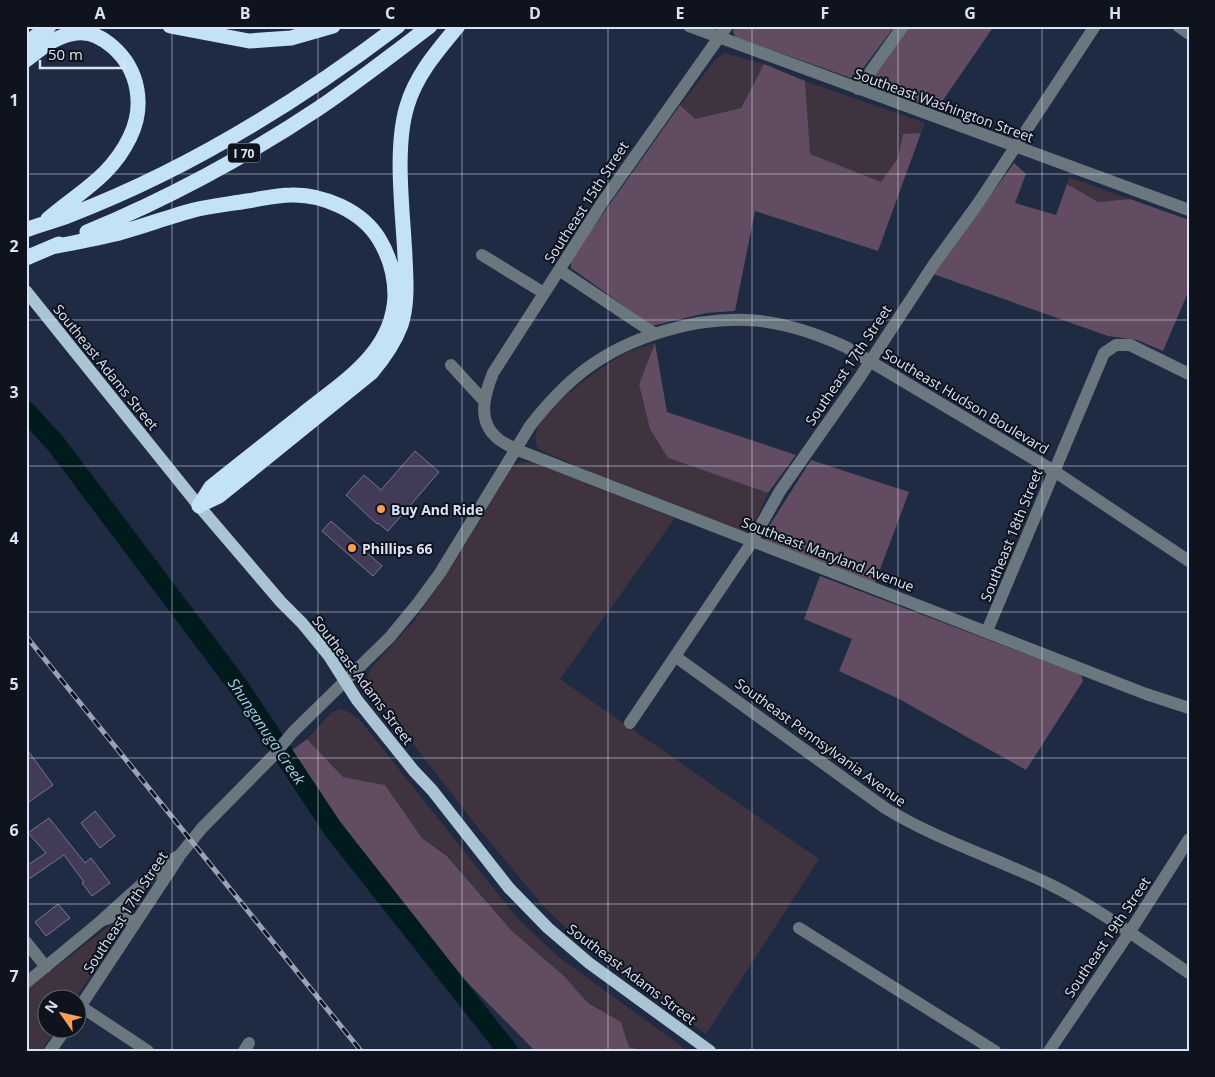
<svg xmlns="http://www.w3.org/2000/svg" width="1215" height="1077" font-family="'Open Sans',sans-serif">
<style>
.green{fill:#403340}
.forest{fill:#614c61}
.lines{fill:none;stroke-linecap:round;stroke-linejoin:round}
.river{stroke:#011a1d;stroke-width:20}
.building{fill:#423b57;stroke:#7b7493}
.minor{stroke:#6b777f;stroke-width:12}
.major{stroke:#abc4d4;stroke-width:12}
.highway{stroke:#c4e2f6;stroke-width:15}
.rail-casing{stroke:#99a2b6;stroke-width:5}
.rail{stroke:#0e131e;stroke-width:3;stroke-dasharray:9;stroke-linecap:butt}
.grid{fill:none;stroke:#dae2f3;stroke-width:1;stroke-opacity:0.55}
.poi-dot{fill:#fc9d54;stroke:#0e131e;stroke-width:2}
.labels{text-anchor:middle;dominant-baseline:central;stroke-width:4;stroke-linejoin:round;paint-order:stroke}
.shield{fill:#0e131e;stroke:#9da4b3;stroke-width:1}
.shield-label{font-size:12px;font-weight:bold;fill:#dae2f3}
.street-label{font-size:14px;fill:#dae2f3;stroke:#0e131e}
.poi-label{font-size:14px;font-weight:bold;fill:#dae2f3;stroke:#0e131e;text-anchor:start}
.water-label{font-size:15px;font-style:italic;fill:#93dae2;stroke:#0e131e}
.neatline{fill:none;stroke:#dae2f3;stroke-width:2}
.grid-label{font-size:16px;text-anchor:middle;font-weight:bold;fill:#dae2f3}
</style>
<rect width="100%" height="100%" fill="#1f2a43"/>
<path class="green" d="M725,53L764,64L741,108L695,119L680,105L716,59Z
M805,81L925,123L921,133L903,134L898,158L881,183L809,154Z
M1069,177L1130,199L1098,202L1067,184Z
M655,343L639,384L668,458L768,493C758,514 757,528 734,534L538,449C536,443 534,437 537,430C544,408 604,364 626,353C635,349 645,346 655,343Z
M521,462H532L675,518L560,679L819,859L706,1034L590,950L545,908L475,824L370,688L368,678L370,669L415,620L452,566L513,466Z
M340,709L349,712L359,719L518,919L560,958L688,1051H646L629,1047L621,1022L588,1003L564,976L511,930L448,856L422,838L385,785L343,777L307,739L331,713Z
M113,923H117L121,927V931L75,999L48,1000V1030H55L41,1051H26V990Z"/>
<path class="forest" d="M735,26H895L858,75L851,78L735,37L733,31Z
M909,26H994L937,109L875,88L871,82L875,72Z
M764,64L805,81L810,154L881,182L898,158L903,134L921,133L878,251L755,211L735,311L706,313L652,326L571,268V259L680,105L695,119L741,108Z
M1014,163L1026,174L1015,203L1056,215L1067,184L1098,202L1130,199L1189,220V290L1163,351L1137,340L1108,336L933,274Z
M655,343L667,412L796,455L768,493L668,458L650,429L639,384Z
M811,460L909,492L875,583L766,540L764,534Z
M820,576L1081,675L1083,681L1026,770L899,699L839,671L852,639L804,619Z
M307,739L343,777L385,785L422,838L447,856L511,930L564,976L588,1003L621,1022L629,1047L646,1051H535L466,981L422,930L323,799L291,751Z"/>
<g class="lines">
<path class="river" d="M26,411L56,444L239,687L333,829L508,1051"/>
</g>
<path class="building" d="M415,451L439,472L388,531L378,523L377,524L346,495L364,475L381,490Z
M331,521L382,566L373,576L322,531Z
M26,748L53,785L26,804Z
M95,811L115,836L100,848L81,823Z
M49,818L85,863L91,858L110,883L92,896L82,883L84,882L64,855L26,881V866L46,853L28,833Z
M58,904L70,918L46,936L35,922Z"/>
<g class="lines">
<path class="minor" d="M689,26L1189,210
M727,26L602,203L493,373C485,393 477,419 495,436C500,442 509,445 515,449L1146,694L1189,708
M1178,26L1189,34
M858,89L903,26
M482,255L544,293
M559,270L655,334
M451,365L484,401
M987,631L1104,353L1116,345H1130L1189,374
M676,657L885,808C937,840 996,858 1051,885C1100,909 1144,943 1189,973
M630,723L748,548L780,491L860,377L934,264L979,202L1095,26
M103,920L114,916L137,921
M799,928L995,1051
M26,942L46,967
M26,983L101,921L163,865L180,855L202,828L273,756L293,732L390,637L418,603L440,573L530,426C568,377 604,349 664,331C732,311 783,318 846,347L1054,471L1189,561
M80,1006L148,1051
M78,1010L179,857
M50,1051L65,1030
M244,1051L249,1043
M1049,1051L1129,933L1189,839"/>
<path class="major" d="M26,291L199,506L281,602L302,623L329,656L357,700L414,771L432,790L509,888L548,928L589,963L710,1051"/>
<path class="highway" d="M170,26L249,41L291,38L333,26
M26,44L49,26
M26,60C42,48 55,36 76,33C90,31 103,38 113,47C139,70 145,106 130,137C111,177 79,192 48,219
M26,230C41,224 55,221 70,215C185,171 299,101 398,26
M87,232C165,200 249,155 319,108C357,82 393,54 430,26
M52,247C73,243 94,239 115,234C141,227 168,217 194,210C211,206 229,204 247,201C261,199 276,195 291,195C323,194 362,211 379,239C390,257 395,275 395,296C393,353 343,382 303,414C273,438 242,462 211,487L199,506
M26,258L59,244
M200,505L219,496L371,373C384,358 394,344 401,325C408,303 406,279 405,257C403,212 394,149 407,106C416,75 438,50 458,26"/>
<g class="rail-casing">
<path id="rail" d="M26,636L361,1051"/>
</g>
<use href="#rail" class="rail"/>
</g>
<path class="grid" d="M172,26V1051M318,26V1051M462,26V1051M608,26V1051M752,26V1051M898,26V1051M1042,26V1051M26,174H1189M26,320H1189M26,466H1189M26,612H1189M26,758H1189M26,904H1189"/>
<g class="poi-dot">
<circle cx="381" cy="509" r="5"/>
<circle cx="352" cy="548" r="5"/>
</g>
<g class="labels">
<rect class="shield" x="228" y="143.5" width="32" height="19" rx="4"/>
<g class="shield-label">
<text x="244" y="153">I 70</text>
</g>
<g class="street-label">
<text transform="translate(944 105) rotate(20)">Southeast Washington Street</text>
<text transform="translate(586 202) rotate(-57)">Southeast 15th Street</text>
<text transform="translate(848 365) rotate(-56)">Southeast 17th Street</text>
<text transform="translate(106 367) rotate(51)">Southeast Adams Street</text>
<text transform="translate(966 401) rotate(31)">Southeast Hudson Boulevard</text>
<text transform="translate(1011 535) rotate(-68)">Southeast 18th Street</text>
<text transform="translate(828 554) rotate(21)">Southeast Maryland Avenue</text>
<text transform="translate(363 680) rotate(53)">Southeast Adams Street</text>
<text transform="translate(821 742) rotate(36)">Southeast Pennsylvania Avenue</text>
<text transform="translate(125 912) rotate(-57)">Southeast 17th Street</text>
<text transform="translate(1107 937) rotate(-56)">Southeast 19th Street</text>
<text transform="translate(632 974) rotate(37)">Southeast Adams Street</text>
</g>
<g class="poi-label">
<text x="391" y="509">Buy And Ride</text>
<text x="362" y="548">Phillips 66</text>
</g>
<g class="water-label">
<text transform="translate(267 731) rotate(56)">Shunganuga Creek</text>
</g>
</g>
<rect width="1215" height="1077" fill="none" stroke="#0e131e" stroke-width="55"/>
<g transform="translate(62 1014) rotate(304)"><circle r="24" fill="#0e131e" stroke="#606673"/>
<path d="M0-4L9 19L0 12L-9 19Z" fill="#fc9d54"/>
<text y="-8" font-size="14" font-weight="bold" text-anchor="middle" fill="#dae2f3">N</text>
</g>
<path d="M40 60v8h85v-8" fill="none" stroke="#dae2f3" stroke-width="2.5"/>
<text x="48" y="60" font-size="15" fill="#dae2f3" stroke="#0e131e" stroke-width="4" paint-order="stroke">50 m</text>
<rect x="28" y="28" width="1160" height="1022" class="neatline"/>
<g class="grid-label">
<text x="100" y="19">A</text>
<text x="245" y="19">B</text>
<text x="390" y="19">C</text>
<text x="535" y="19">D</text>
<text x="680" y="19">E</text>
<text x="825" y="19">F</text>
<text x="970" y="19">G</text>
<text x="1115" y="19">H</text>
<text x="14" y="106">1</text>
<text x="14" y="252">2</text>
<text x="14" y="398">3</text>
<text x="14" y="544">4</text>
<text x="14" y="690">5</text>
<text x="14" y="836">6</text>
<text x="14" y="982">7</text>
</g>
</svg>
